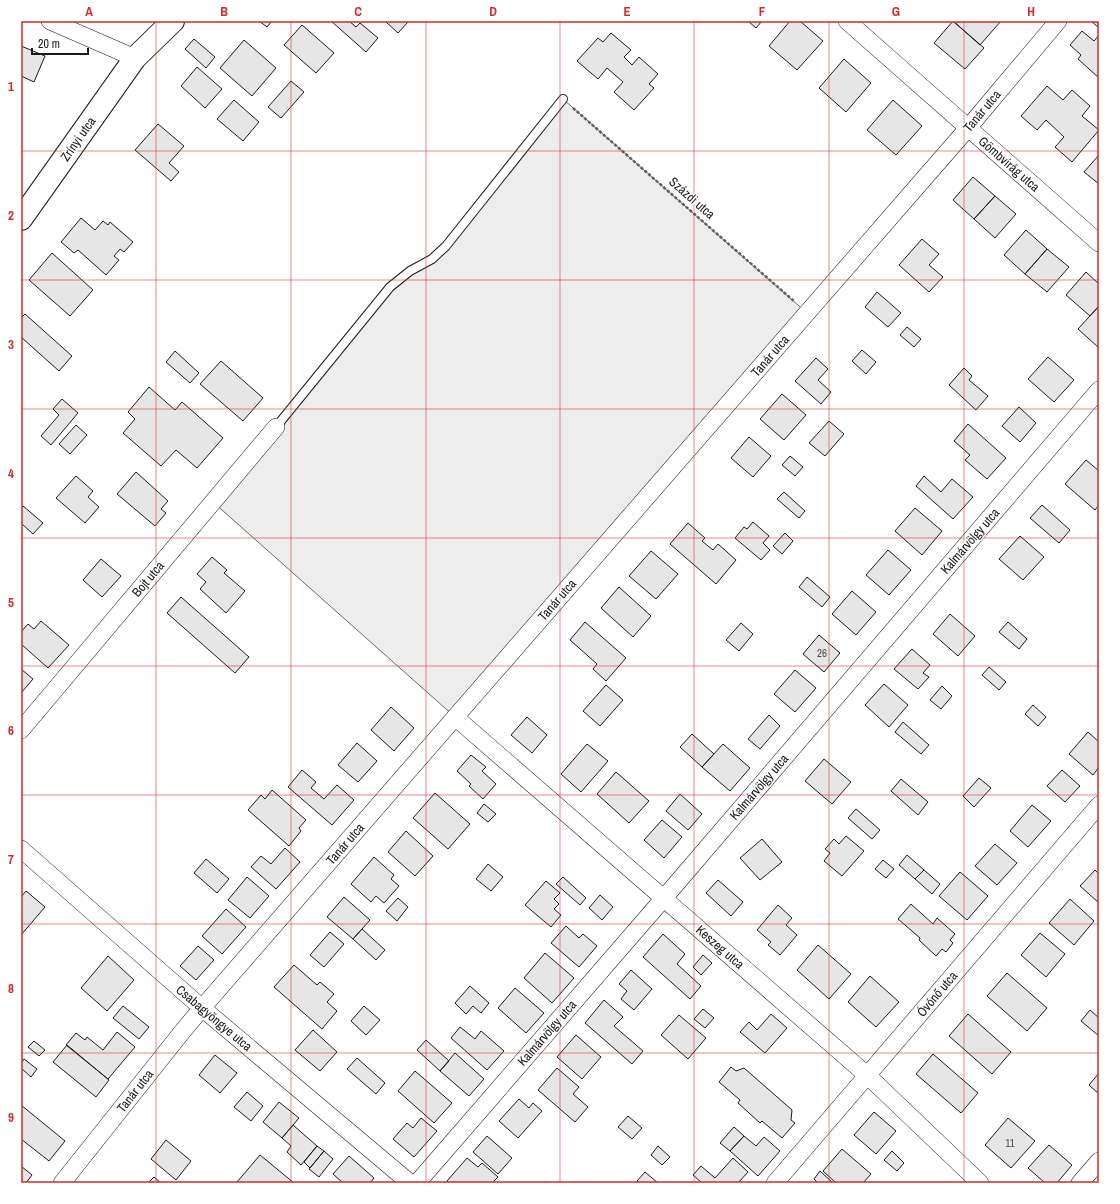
<svg xmlns="http://www.w3.org/2000/svg" width="1120" height="1204" font-family="'Archivo Narrow',sans-serif">
<style>
.built{fill:#ededed;stroke:#6a6a6a}
.building{fill:#e6e6e6;stroke:#1a1a1a}
.lines{fill:none;stroke-linecap:round;stroke-linejoin:round}
.service-casing{stroke:#1a1a1a;stroke-width:10}
.minor-casing{stroke:#1a1a1a;stroke-width:18}
.secondary-casing{stroke:#1a1a1a;stroke-width:24}
.path{stroke:#5f5f5f;stroke-width:2.5;stroke-dasharray:3 2;stroke-linecap:butt}
.service{stroke:#fff;stroke-width:8}
.minor{stroke:#fff;stroke-width:17}
.secondary{stroke:#fff;stroke-width:22}
.grid{fill:none;stroke:#d62828;stroke-width:1;stroke-opacity:0.55}
.labels{text-anchor:middle;dominant-baseline:central;stroke-width:3;stroke-linejoin:round;paint-order:stroke}
.number-label{font-size:11px;fill:#4d4d4d}
.street-label{font-size:13px;fill:#1a1a1a;stroke:#fff}
.neatline{fill:none;stroke:#d62828;stroke-width:1.5}
.grid-label{font-size:13px;text-anchor:middle;font-weight:bold;fill:#d62828}
</style>
<rect width="100%" height="100%" fill="#fff"/>
<path class="built" d="M563,99L807,313L455,717L213,502L390,287L432,259Z"/>
<path class="building" d="M259,21H272L267,27Z
M331,21H349L356,27L360,23L378,38L366,52Z
M387,21H407L408,22L398,33L386,22Z
M748,21H762L756,28Z
M790,21H800L823,41L797,70L769,46Z
M953,21H1001L980,45Z
M953,21L984,48L965,69L934,43Z
M1091,21H1099V28Z
M302,25L334,53L316,73L284,45Z
M1082,31L1094,41L1099,35V78L1078,59L1081,55L1070,45Z
M611,33L631,50L624,57L632,65L639,57L658,74L649,84L654,88L634,110L614,92L623,82L607,68L598,79L577,61L598,38L603,42Z
M194,39L215,57L206,68L185,49Z
M244,40L276,68L252,96L220,68Z
M21,46L45,56L34,82L21,76Z
M844,59L871,83L846,112L819,88Z
M197,67L222,89L205,108L181,86Z
M291,81L304,92L281,118L268,107Z
M1047,86L1063,100L1072,90L1090,106L1082,116L1099,130L1072,162L1055,147L1064,137L1046,120L1037,130L1021,116Z
M234,100L259,122L243,141L217,119Z
M893,100L922,126L896,155L867,130Z
M158,124L184,146L169,163L179,172L171,181L135,150Z
M1099,155V184L1084,172Z
M973,177L995,196L974,219L953,200Z
M995,196L1016,214L995,238L974,219Z
M81,218L95,230L103,221L108,225L110,222L133,242L124,252L120,249L114,256L119,260L106,275L78,250L74,253L61,242Z
M1026,230L1047,249L1025,274L1004,255Z
M922,239L939,254L929,265L943,277L929,292L899,265Z
M1047,249L1069,267L1047,292L1025,274Z
M52,253L93,290L70,316L29,280Z
M1086,272L1099,284V306L1090,316L1066,295Z
M877,292L901,313L888,327L865,307Z
M1099,306V348L1078,329Z
M25,314L72,356L59,371L21,337V318Z
M907,327L921,339L914,347L900,335Z
M862,350L876,362L866,374L852,361Z
M175,351L199,373L190,383L166,362Z
M1048,357L1074,380L1054,402L1028,379Z
M816,358L828,369L818,380L831,392L821,404L795,381Z
M221,361L263,398L243,421L200,384Z
M964,368L972,376L969,380L988,396L976,410L949,385Z
M149,387L175,410L182,402L223,438L197,468L176,450L161,466L123,433L135,419L128,412Z
M782,394L806,415L784,440L760,419Z
M62,399L78,413L51,445L41,436L59,415L53,409Z
M1019,407L1036,423L1020,442L1002,426Z
M829,421L844,434L825,456L809,443Z
M968,424L1006,458L987,479L965,460L970,455L954,441Z
M76,425L87,435L70,454L59,444Z
M749,437L771,456L753,477L731,458Z
M790,456L803,467L795,476L782,465Z
M1086,460L1099,471V505L1095,510L1065,484Z
M136,472L168,501L161,509L166,513L155,526L117,494Z
M76,476L93,491L88,497L99,507L85,523L56,498Z
M924,476L941,492L952,479L973,497L953,519L916,486Z
M784,492L805,511L799,518L777,499Z
M1042,505L1070,530L1059,543L1030,518Z
M23,506L43,523L33,534L21,523V509Z
M915,508L942,531L922,555L895,531Z
M753,522L769,536L763,543L770,550L761,560L735,538L744,527L747,529Z
M688,523L705,538L702,541L713,550L718,544L736,560L716,584L670,544Z
M785,533L793,541L782,554L773,546Z
M1020,536L1044,557L1023,580L999,559Z
M888,550L911,570L889,595L866,575Z
M651,551L678,574L656,599L629,576Z
M212,557L227,570L224,573L245,591L226,613L200,589L206,582L197,574Z
M101,559L121,576L102,597L83,580Z
M807,577L830,597L822,607L799,587Z
M619,587L651,616L633,637L601,608Z
M852,591L876,612L856,635L832,614Z
M181,597L249,657L235,673L167,613Z
M950,614L975,636L958,656L933,634Z
M41,621L69,645L48,668L21,644V632L28,624L34,629Z
M585,622L626,658L606,681L593,669L597,664L570,640Z
M1008,622L1027,639L1019,649L999,632Z
M741,623L753,634L739,651L726,640Z
M819,635L840,653L824,672L803,654Z
M912,649L930,665L923,673L929,677L918,689L894,669Z
M989,667L1006,682L999,690L982,675Z
M21,669L33,679L21,693Z
M795,670L816,688L795,712L774,694Z
M884,684L908,705L889,727L865,705Z
M606,685L623,700L600,726L583,711Z
M942,686L952,696L941,709L930,700Z
M1033,705L1046,717L1038,726L1025,714Z
M391,707L414,728L394,751L371,730Z
M769,715L780,726L760,749L748,739Z
M527,717L547,735L532,753L511,735Z
M903,722L929,745L921,754L895,732Z
M1088,732L1099,742V767L1093,775L1069,754Z
M692,734L714,754L702,767L680,747Z
M357,743L377,761L358,782L338,765Z
M587,744L608,761L581,792L561,774Z
M723,744L750,768L730,791L702,767Z
M471,755L486,767L482,771L496,784L483,799L469,786L471,784L457,771Z
M824,759L851,782L832,804L805,781Z
M302,770L316,782L311,788L324,799L337,785L354,800L332,825L288,787Z
M1062,770L1080,786L1065,802L1047,786Z
M616,772L649,801L629,823L597,794Z
M979,778L991,788L974,807L963,796Z
M901,779L928,802L918,815L891,791Z
M272,790L306,820L299,828L301,831L289,846L248,810L261,795L265,799Z
M435,793L470,824L448,849L413,818Z
M680,794L702,814L688,830L666,811Z
M484,804L496,814L488,822L477,813Z
M1032,805L1051,821L1028,847L1010,831Z
M856,809L880,830L872,839L848,818Z
M662,820L682,837L664,858L644,840Z
M406,831L433,856L415,876L388,852Z
M846,836L864,851L842,876L824,861L830,853L825,849L834,839L839,844Z
M762,839L782,862L760,880L740,858Z
M995,844L1017,863L997,885L975,866Z
M285,848L300,862L276,889L251,867L261,856L271,864Z
M907,855L924,870L915,879L899,865Z
M374,857L394,875L391,879L399,886L384,903L376,896L371,902L351,884Z
M206,859L229,879L217,893L194,873Z
M883,860L894,869L886,878L875,869Z
M488,864L503,877L491,891L476,879Z
M924,870L940,884L932,894L915,879Z
M1095,870L1099,874V903L1080,886Z
M960,872L988,896L967,920L939,896Z
M247,877L269,896L250,918L228,900Z
M563,877L586,898L580,905L556,884Z
M718,880L743,902L731,916L706,893Z
M546,881L560,893L554,899L559,904L554,909L561,915L551,927L525,905Z
M26,891L45,907L21,935V897Z
M600,895L613,907L602,920L589,908Z
M344,897L370,920L353,939L327,917Z
M398,898L408,907L397,921L386,911Z
M1070,899L1094,921L1074,945L1049,923Z
M911,904L933,924L937,918L955,934L950,940L953,943L946,952L942,949L936,956L919,940L920,938L898,919Z
M778,905L792,918L786,925L797,935L780,955L768,945L771,942L757,930Z
M226,909L246,927L222,954L202,936Z
M566,926L579,938L583,934L597,946L579,967L551,943Z
M362,929L385,950L376,960L353,939Z
M330,932L344,944L324,967L310,955Z
M1040,933L1065,954L1046,977L1021,955Z
M663,934L685,954L677,964L701,986L690,999L643,957Z
M818,945L851,974L829,999L797,970Z
M198,946L214,960L196,980L180,966Z
M545,953L574,978L552,1003L524,978Z
M703,955L712,963L701,975L693,967Z
M108,956L134,980L107,1011L81,988Z
M294,965L317,985L320,982L334,994L327,1002L337,1011L322,1029L274,987Z
M631,970L652,989L634,1010L621,999L627,991L619,984Z
M1007,973L1047,1008L1027,1031L987,996Z
M870,976L899,1002L876,1027L848,1002Z
M470,986L489,1003L481,1013L473,1006L466,1014L455,1003Z
M515,988L544,1013L526,1033L498,1008Z
M604,1000L623,1017L614,1026L643,1051L632,1064L585,1023Z
M123,1006L149,1027L139,1039L113,1018Z
M364,1006L380,1020L366,1035L351,1021Z
M703,1009L714,1018L705,1028L694,1019Z
M1090,1010L1099,1018V1036L1081,1021Z
M771,1014L787,1028L765,1053L740,1032L749,1022L757,1030Z
M968,1014L1011,1052L992,1074L949,1036Z
M679,1015L706,1038L688,1059L661,1035Z
M460,1027L475,1039L481,1031L504,1051L487,1070L451,1038Z
M313,1030L337,1052L320,1071L295,1050Z
M117,1032L135,1047L108,1079L66,1045L76,1033L85,1040L87,1037L103,1050Z
M576,1035L601,1057L582,1079L557,1057Z
M426,1040L449,1061L440,1071L417,1050Z
M34,1041L45,1050L39,1056L28,1047Z
M67,1045L109,1080L96,1097L53,1062Z
M455,1053L484,1079L469,1096L440,1071Z
M933,1054L978,1093L961,1113L916,1074Z
M215,1055L237,1073L220,1093L199,1075Z
M357,1058L385,1083L376,1094L347,1069Z
M24,1059L37,1069L31,1077L21,1068V1063Z
M731,1067L736,1071L744,1068L792,1110L791,1120L795,1123L782,1138L762,1121L760,1123L738,1103L740,1100L719,1082Z
M557,1068L579,1087L573,1094L588,1107L575,1122L538,1090Z
M415,1071L452,1103L434,1123L398,1091Z
M1099,1073V1094L1089,1085Z
M247,1092L263,1106L251,1121L234,1107Z
M519,1099L529,1108L533,1103L542,1111L518,1138L499,1121Z
M279,1102L299,1118L282,1138L263,1122Z
M21,1105L65,1141L49,1161L21,1139Z
M874,1112L896,1131L876,1154L854,1135Z
M628,1116L642,1128L632,1139L618,1127Z
M421,1118L437,1131L414,1157L393,1139L407,1123L413,1128Z
M1008,1118L1035,1141L1011,1168L985,1145Z
M293,1125L317,1146L301,1165L287,1152L291,1146L282,1138Z
M734,1127L744,1136L730,1151L720,1143Z
M487,1136L512,1158L498,1174L473,1152Z
M744,1136L756,1146L764,1137L780,1151L758,1176L730,1151Z
M166,1140L191,1161L176,1180L151,1159Z
M1049,1145L1072,1165L1057,1183H1045L1028,1168Z
M317,1146L324,1151L310,1168L304,1162Z
M658,1146L670,1157L662,1165L651,1155Z
M842,1149L871,1174L863,1183H836L823,1171Z
M324,1151L333,1159L319,1177L309,1169Z
M892,1151L904,1163L897,1171L884,1160Z
M260,1155L294,1183H238L237,1182Z
M349,1156L374,1178L370,1183H343L333,1174Z
M467,1158L478,1167L482,1163L498,1177L492,1183H449L447,1181Z
M733,1158L748,1172L738,1183H702L693,1175L701,1166L715,1178Z
M21,1166L32,1175L26,1183H21Z
M820,1171L833,1183H818L814,1179Z
M645,1172L658,1183H639L637,1181Z
M154,1177L161,1183H148Z"/>
<g class="lines">
<g class="service-casing">
<path id="service" d="M276,427L390,287L410,271L432,259L446,246L563,99"/>
</g>
<g class="minor-casing">
<path id="minor" d="M50,21L135,58
M847,21L1099,243
M455,717L868,1076L980,1183
M21,730L276,427
M21,849L202,1008L410,1183
M62,1183L182,1032L202,1008L968,128L1058,21
M417,1183L664,898L1099,390
M775,1183L1099,805
M1080,1183L1099,1161"/>
</g>
<g class="secondary-casing">
<path id="secondary" d="M21,219L135,58L173,21"/>
</g>
<path class="path" d="M573,108L795,302"/>
<use href="#service" class="service"/>
<use href="#minor" class="minor"/>
<use href="#secondary" class="secondary"/>
</g>
<path class="grid" d="M156,21V1183M291,21V1183M426,21V1183M560,21V1183M694,21V1183M829,21V1183M964,21V1183M21,151H1099M21,280H1099M21,409H1099M21,538H1099M21,666H1099M21,795H1099M21,924H1099M21,1053H1099"/>
<g class="labels">
<g class="number-label">
<text x="822" y="653">26</text>
<text x="1010" y="1143">11</text>
</g>
<g class="street-label">
<text transform="translate(982 111) rotate(-50)">Tanár utca</text>
<text transform="translate(78 139) rotate(-55)">Zrínyi utca</text>
<text transform="translate(1009 164) rotate(41)">Gömbvirág utca</text>
<text transform="translate(692 198) rotate(41)">Százdi utca</text>
<text transform="translate(770 356) rotate(-49)">Tanár utca</text>
<text transform="translate(970 541) rotate(-49)">Kalmárvölgy utca</text>
<text transform="translate(148 579) rotate(-50)">Bojt utca</text>
<text transform="translate(557 600) rotate(-49)">Tanár utca</text>
<text transform="translate(759 787) rotate(-49)">Kalmárvölgy utca</text>
<text transform="translate(345 844) rotate(-49)">Tanár utca</text>
<text transform="translate(720 947) rotate(41)">Keszeg utca</text>
<text transform="translate(937 994) rotate(-50)">Óvónő utca</text>
<text transform="translate(214 1018) rotate(40)">Csabagyöngye utca</text>
<text transform="translate(547 1033) rotate(-49)">Kalmárvölgy utca</text>
<text transform="translate(135 1091) rotate(-52)">Tanár utca</text>
</g>
</g>
<rect width="1120" height="1204" fill="none" stroke="#ffffff" stroke-width="44"/>
<path d="M32 48v6h56v-6" fill="none" stroke="#1a1a1a" stroke-width="2"/>
<text x="38" y="48" font-size="12" fill="#1a1a1a" stroke="#ffffff" stroke-width="3" paint-order="stroke">20 m</text>
<rect x="22" y="22" width="1076" height="1160" class="neatline"/>
<g class="grid-label">
<text x="89" y="16">A</text>
<text x="224" y="16">B</text>
<text x="358" y="16">C</text>
<text x="493" y="16">D</text>
<text x="627" y="16">E</text>
<text x="762" y="16">F</text>
<text x="896" y="16">G</text>
<text x="1031" y="16">H</text>
<text x="11" y="91">1</text>
<text x="11" y="220">2</text>
<text x="11" y="349">3</text>
<text x="11" y="478">4</text>
<text x="11" y="607">5</text>
<text x="11" y="735">6</text>
<text x="11" y="864">7</text>
<text x="11" y="993">8</text>
<text x="11" y="1122">9</text>
</g>
</svg>
